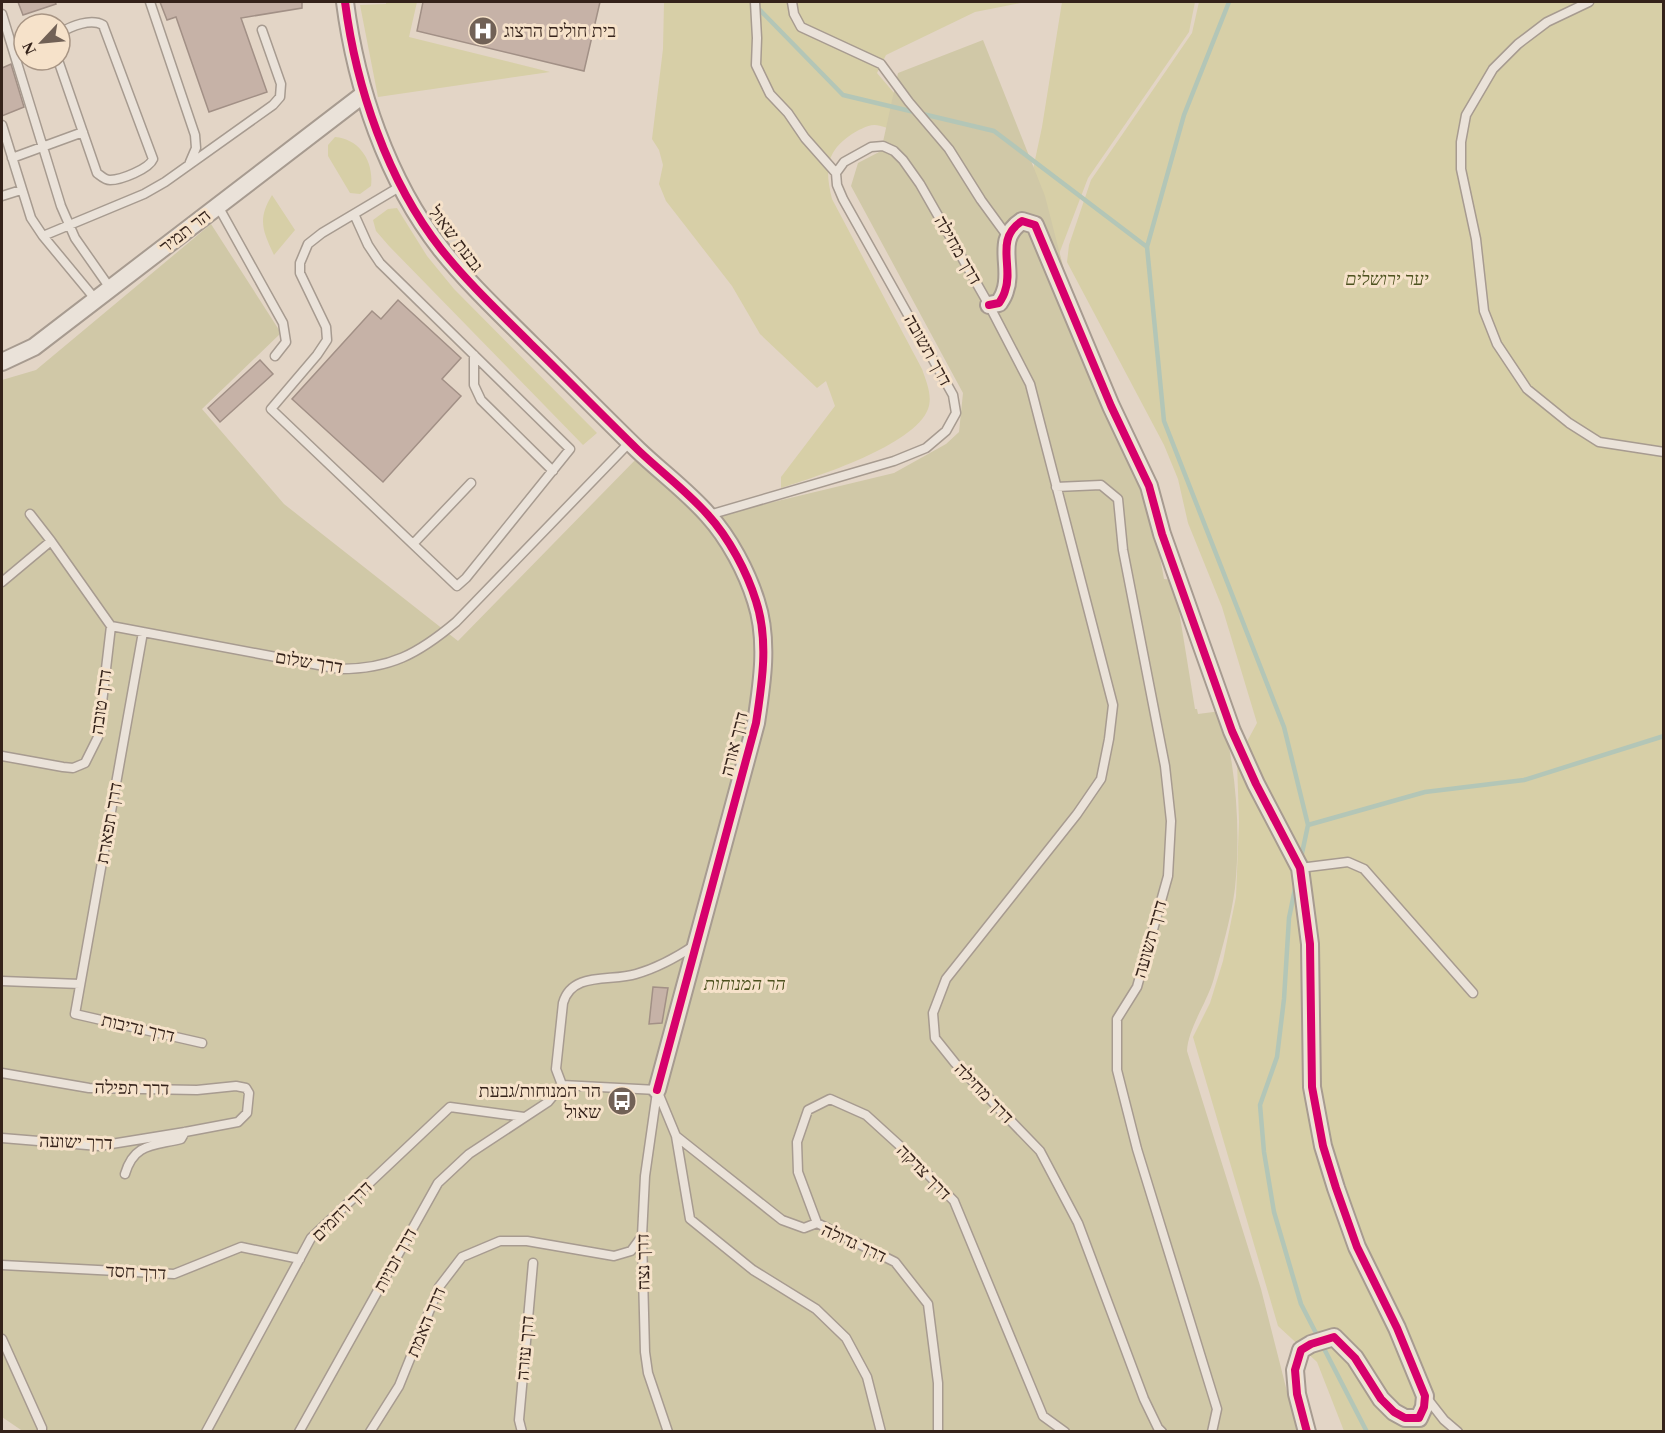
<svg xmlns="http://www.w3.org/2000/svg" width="1665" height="1433" font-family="'Times New Roman','Noto Sans Hebrew',serif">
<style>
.green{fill:#d7cfa7}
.cemetery{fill:#d0c8a7}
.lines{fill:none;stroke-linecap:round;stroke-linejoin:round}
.stream{stroke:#b3c6b7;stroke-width:4.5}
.building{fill:#c6b2a7;stroke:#a29086;stroke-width:1.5}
.service-casing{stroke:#a79b90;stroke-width:11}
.minor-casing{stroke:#a79b90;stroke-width:20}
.service{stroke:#eae2d9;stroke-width:8}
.minor{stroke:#eae2d9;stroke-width:16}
.cycleway-casing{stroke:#f6e2ca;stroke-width:11}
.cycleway{stroke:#d6006c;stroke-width:8}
.labels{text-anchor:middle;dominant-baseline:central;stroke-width:6;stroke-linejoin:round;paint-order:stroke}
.poi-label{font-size:18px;fill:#34221a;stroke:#f6e2ca;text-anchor:start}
.street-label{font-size:18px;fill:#34221a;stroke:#f6e2ca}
.park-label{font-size:18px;font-style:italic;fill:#4d521f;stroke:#f6e2ca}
</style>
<rect width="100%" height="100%" fill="#e3d5c6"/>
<path class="green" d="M386,2H417L409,37L550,72L378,97L360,5L386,4Z
M664,2H1026L975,12L886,55L877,73L941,148C929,143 882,124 874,125C867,125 857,131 852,134C825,152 825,170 832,199L922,369C926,381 933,396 928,409C915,445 816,477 781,488V477L835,406L826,381L817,388L760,334L732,286L666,201L659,184L663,165L659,150L652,139L663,49Z
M1062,2H1195L1189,32L1088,178L1059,254L1022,221L1042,127Z
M1199,2H1663V1431H1344L1317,1362L1278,1326L1193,1037L1210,1003L1223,961L1236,897L1239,822L1237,760L1257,723L1222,607L1188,523L1178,479L1164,445L1067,262L1069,245L1091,180L1192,33Z
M335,137C360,139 374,162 371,186L360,194L350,193L328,156V145Z
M272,195L295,230L274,255C263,231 257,220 272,195Z
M397,208L427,256L454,289L597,433L583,445L389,246L376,231L373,220L388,209Z"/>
<path class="cemetery" d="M983,40L1045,196L1082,340L1149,496L1164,579L1174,580L1195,709H1197L1198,714L1221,711C1236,768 1241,829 1235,888C1231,919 1222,948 1214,978C1208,1001 1188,1028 1187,1051L1261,1289L1297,1431L24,1432L2,1417V380L36,370L211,224L281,333L202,409L284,504L458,641L642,453L723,514L894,473L946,444L959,432L963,393L851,186L858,163L881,151L898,73Z"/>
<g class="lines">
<path class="stream" d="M1229,2L1184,115L1147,247L1164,421L1284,727L1308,825L1301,858
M756,6L843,95L994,131L1147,247
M1308,825L1425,792L1524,780L1664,736
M1296,884L1289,918L1284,999L1277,1057L1260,1105L1264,1152L1274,1212L1301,1304L1367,1432"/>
</g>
<path class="building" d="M18,2H55L56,4L23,15Z
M160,2H302V8L241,18L267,92L209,112L176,17L167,20Z
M423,2H600L584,71L417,31Z
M11,64L24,107L2,116V68Z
M398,300L461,358L442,379L461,396L383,482L292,399L372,311L381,319Z
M260,360L273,374L220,422L208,408Z
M653,987L668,988L662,1023L649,1024Z"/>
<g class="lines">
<g class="service-casing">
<path id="service" d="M150,2L195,135L196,148L190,162
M755,2L757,38L756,65L770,94L788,113L805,138L836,173
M792,2L794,14L801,27L881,64L909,102L949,149L981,200L1008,237
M1589,2L1547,22L1518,44L1493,69L1466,115L1461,142V169L1476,239L1484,311L1497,344L1527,389L1569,423L1599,442L1664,452
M2,14L61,206L75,238L110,288
M58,60L97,173C101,176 105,180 110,180C121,180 149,169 153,159L103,25C91,18 71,26 60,33
M2,125L31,218L43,236L96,300
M12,158L83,132
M836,173L844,162L871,147L883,146L894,151L903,160L920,184L989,305L1030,384L1113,705L1109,739L1101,779L1077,814L946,979L933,1013L935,1038L955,1063L1040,1151L1078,1223L1144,1399L1158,1428L1162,1432
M2,196L21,190
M218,206L283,323L286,342L275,356
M354,214L368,245L380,263L570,449L466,578L457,586L271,409L317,355L327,340L326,327L300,273V263L308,244L322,233L401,186
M43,236L144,194L165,182L273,105L280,97L281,84L262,30
M474,355V385L481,400L553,471
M1056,487L1101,485L1118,499L1123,550L1165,766L1171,821L1168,876L1137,987L1117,1019V1070L1137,1149L1217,1409L1212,1432
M30,514L51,541L111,626L340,669C390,669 418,654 456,622L630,442
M709,515L894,461L926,448L946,431L956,413L953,395L843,199L837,185L836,173
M413,544L471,483
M2,582L51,541
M143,632L75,1014L202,1043
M2,756L63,767L73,768L85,763L98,737L111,626
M1300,868L1348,862L1364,869L1473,993
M2,981L80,984
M2,1073L89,1088L197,1090L236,1086L246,1088L249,1093L247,1113L238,1122L185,1132L99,1146L2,1138
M562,1085L556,1069L563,1003C572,971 611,982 636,974C657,968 677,957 695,945
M562,1085L657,1090
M657,1090L676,1136L782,1220L804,1228L817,1223L895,1262L928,1304L938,1383V1432
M657,1092L645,1176L642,1236L645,1352L648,1373L668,1432
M676,1136L690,1219L753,1270L816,1309L846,1338L867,1377L881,1432
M125,1174C134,1143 153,1146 181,1139L185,1132
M817,1223L798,1172L797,1142L808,1110L830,1099L866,1115L899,1145L954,1201L1043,1416L1065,1432
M2,1265L174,1274L241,1247L300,1259
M2,1339L42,1428V1432
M1426,1397L1444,1420L1458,1432
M206,1432L311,1238L450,1107L524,1117
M299,1432L438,1183L469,1154L548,1102L562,1085
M370,1432L399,1386L439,1287L462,1257L500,1241H527L614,1256L631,1251L642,1236
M522,1432L519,1420L533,1263"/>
</g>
<g class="minor-casing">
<path id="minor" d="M345,2C356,87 387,180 441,249C468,283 500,313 531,344C567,379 602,415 638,450C661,472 687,491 708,515C729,538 747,572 756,601C769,640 762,684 756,723L657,1090
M989,305L999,303C1001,300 1004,295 1005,291C1014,267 994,239 1022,221L1035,225L1111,406L1149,486L1162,534L1232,731L1256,784L1300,868L1310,944L1312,1087L1323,1146L1336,1188L1357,1247L1397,1328L1425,1396L1424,1407L1419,1418H1405L1394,1412L1381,1399L1355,1358L1334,1337L1311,1344L1301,1350L1295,1370L1297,1394L1307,1432
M2,362L34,347L364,94"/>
</g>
<use href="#service" class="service"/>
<use href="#minor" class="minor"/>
<g class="cycleway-casing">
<path id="cycleway" d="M345,2C356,87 387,180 441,249C468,283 500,313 531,344C567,379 602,415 638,450C661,472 687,491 708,515C729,538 747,572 756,601C769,640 762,684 756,723L657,1090
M989,305L999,303C1001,300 1004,295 1005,291C1014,267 994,239 1022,221L1035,225L1111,406L1149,486L1162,534L1232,731L1256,784L1300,868L1310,944L1312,1087L1323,1146L1336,1188L1357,1247L1397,1328L1425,1396L1424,1407L1419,1418H1405L1394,1412L1381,1399L1355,1358L1334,1337L1311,1344L1301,1350L1295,1370L1297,1394L1307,1432"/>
</g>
<use href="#cycleway" class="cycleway"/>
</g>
<defs>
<g id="hospital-disc" transform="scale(1.5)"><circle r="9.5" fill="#716156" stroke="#f6e2ca"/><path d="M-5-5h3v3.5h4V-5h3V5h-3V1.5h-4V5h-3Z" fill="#fff"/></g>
<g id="bus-disc" transform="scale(1.5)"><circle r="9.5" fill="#716156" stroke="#f6e2ca"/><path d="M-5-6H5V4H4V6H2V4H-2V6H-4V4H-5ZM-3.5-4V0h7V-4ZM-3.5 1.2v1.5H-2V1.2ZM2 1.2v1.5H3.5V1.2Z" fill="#fff"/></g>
</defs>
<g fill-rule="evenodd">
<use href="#hospital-disc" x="483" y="31"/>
<use href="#bus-disc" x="622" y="1101"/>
</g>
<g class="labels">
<g class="poi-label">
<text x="504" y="31">בית חולים הרצוג</text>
<text x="601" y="1091" text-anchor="end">הר המנוחות/גבעת<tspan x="601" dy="21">שאול</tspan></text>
</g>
<g class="street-label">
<text transform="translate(185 231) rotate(-38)">הר תמיר</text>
<text transform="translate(456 239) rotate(53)">גבעת שאול</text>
<text transform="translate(958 250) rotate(60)">דרך מחילה</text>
<text transform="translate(928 350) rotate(61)">דרך תשובה</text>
<text transform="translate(309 662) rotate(9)">דרך שלום</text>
<text transform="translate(101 702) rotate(-82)">דרך טובה</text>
<text transform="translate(734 744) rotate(-76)">דרך אורה</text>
<text transform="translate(109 823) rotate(-80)">דרך תפארת</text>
<text transform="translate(1150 939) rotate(-74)">דרך תשועה</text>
<text transform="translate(138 1028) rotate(13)">דרך נדיבות</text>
<text transform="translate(132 1088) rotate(1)">דרך תפילה</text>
<text transform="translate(984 1093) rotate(46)">דרך מחילה</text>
<text transform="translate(76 1142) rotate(2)">דרך ישועה</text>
<text transform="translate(924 1172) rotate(46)">דרך צדקה</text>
<text transform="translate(342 1211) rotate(-45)">דרך רחמים</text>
<text transform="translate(854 1243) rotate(25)">דרך גדולה</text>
<text transform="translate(395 1260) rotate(-61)">דרך זכויות</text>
<text transform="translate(643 1262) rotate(-91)">דרך נצח</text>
<text transform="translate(136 1272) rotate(3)">דרך חסד</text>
<text transform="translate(426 1322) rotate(-67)">דרך האמת</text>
<text transform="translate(525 1348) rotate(-85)">דרך עזרה</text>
</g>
<g class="park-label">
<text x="1387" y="279">יער ירושלים</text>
<text x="745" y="984">הר המנוחות</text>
</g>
</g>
<rect width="1665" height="1433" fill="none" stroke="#34221a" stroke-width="6"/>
<g transform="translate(42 42) rotate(244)"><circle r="28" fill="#f6e2ca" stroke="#a89584" stroke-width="1.5"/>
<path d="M0-4.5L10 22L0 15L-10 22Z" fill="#716156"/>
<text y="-9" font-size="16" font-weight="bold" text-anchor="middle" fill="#34221a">N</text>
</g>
</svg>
